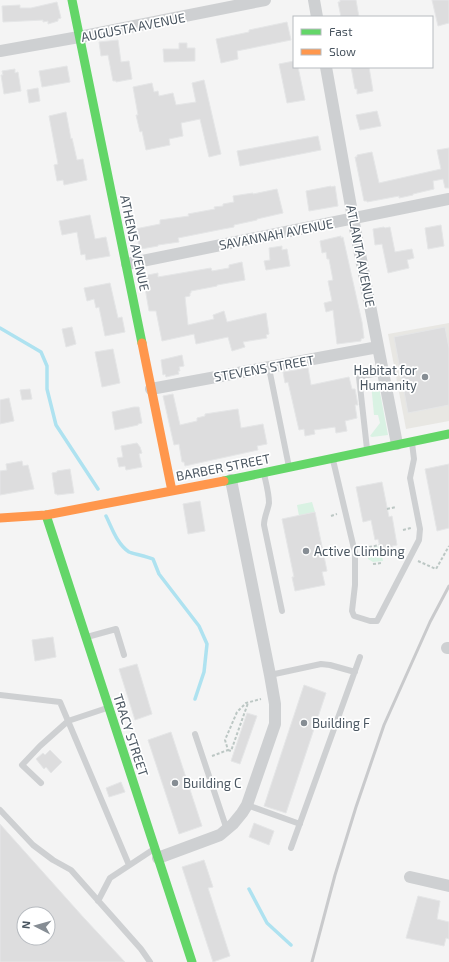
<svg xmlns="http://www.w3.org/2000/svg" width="449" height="962" font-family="'Exo 2',sans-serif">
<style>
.commercial{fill:#e8e7e3}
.green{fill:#d9f2e3}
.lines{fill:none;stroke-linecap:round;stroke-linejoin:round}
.stream{stroke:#aee2f0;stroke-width:3.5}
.building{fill:#ddddde;stroke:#e5e6e7;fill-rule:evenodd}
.path{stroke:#bcc7c4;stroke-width:2;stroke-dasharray:3 2;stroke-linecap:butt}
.lane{stroke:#ced0d2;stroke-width:6}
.street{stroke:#ced0d2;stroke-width:12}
.fast{stroke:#63d668;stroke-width:9}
.slow{stroke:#ff974d;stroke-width:9}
.rail{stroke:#c9cacc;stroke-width:3}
.poi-dot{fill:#868d94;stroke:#fff;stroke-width:1.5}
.labels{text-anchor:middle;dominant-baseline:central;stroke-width:3.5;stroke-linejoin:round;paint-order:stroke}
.street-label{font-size:13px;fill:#4a5661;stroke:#fff}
.poi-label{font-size:13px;fill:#4a5661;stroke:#fff;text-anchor:start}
</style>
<rect width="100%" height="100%" fill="#f4f4f4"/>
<path class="commercial" d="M449,323V421L406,429L388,334Z"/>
<path class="green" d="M378,382L388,435L372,437L370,436L380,423L378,415H374L371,383Z
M312,502L315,512L299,516L297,505Z
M380,546L383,561L373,562L368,559L367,549Z"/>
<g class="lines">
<path class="stream" d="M0,328L41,352L47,366V389L56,425L98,489
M106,516C112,528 117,544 129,552C131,553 149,557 153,559L159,574L199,626L207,644L204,672L195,699
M249,889L267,923L291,945"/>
</g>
<path class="building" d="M340,0H356L359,17H341L338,2H340Z
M432,0H449V23L438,26Z
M57,2L61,18L58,19V21L48,24V21L43,22V20L3,22L2,6L20,5V8H31Z
M287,22L291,40L237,51L238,59L221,63L216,39L249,32V30Z
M118,40L121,62L129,61L132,79L116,82V81H113L108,55L101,56L99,42Z
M179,43H187V48H195V61L164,62L163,49H179Z
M294,61V67H298L305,100L287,103L279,64Z
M67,66L70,82L42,87L39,71Z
M351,67H369L373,91L357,94V89H355Z
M15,69V73L18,72L21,91L4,94L1,75H3L2,71Z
M204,80L221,154L209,157L200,119L181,123L183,136L169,139L170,145L146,150L142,131L140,132L136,115H138L133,87L152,83L154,92L158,91L159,96L173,93L176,105L196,102L192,83Z
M38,88L40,101L29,103L27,90Z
M377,111L381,126L360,130L356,115Z
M66,112L71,139L72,138L77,160L83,159L87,180L64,185L63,180L57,181L54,165L58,164L49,116Z
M318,136L321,150L240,166L237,151Z
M449,148V188H445L443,179L433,181L434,189L413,194V195L399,198V196L367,202V201H364L355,157H357V155L372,152L379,183L441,169L437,150Z
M331,186V187L335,186L338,206L309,211L306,191Z
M277,189L283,213L257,219V220L234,225V227L223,229L178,238L179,242L158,245V246L141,249L140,246H139L135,229L160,224V220L189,216L188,214L215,209L214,207L223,206V204L234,202L233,196L253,193V194Z
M90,215L95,239L106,237L110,256L86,260L85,254L81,255L77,232L62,235L59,221Z
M441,225L444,246L428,249L425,228Z
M384,227L385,228L390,227L395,252L412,249L414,258L407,260L409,268L388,273L382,244L375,245L373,229Z
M341,236V238L343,237L362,322L364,338L361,339V341L337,344L333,310L326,312L324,303L332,301L328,281L333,280L329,259H327L326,252L322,253L320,241Z
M282,246V250L287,249L290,266L266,270L264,261L270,260L269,248Z
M242,262L245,280L217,285V286L191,291V293H190V296L185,297L188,325L214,319L213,315L224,311L227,322L266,313L269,334L266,335L267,338L243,342L245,347L232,351L228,337L196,344L194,334L162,341L156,311H149L143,276L158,273V277L211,268L212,271L229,268V265Z
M110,283L118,318L122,317L125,332L105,336L99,307L96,308L94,299L87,301L84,288Z
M72,327L76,344L66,347L62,329Z
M445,327L449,348V405L408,413L394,337Z
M113,349L120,383L102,387L95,352Z
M182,355L184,366L179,367L180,371H178L179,374L166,377L165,374L163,375L161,360Z
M308,368L311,385L349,377L352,389H355L358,405H355L357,418L345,421L347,431L336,433L335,427L314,430L315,434L305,436L304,429L299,430L288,382L285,383L283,372Z
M30,389L32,399L22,400L20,390Z
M173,394L180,425L197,421V418L205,416V414L238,409L241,428L263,424L267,444L257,446L258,450L185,466L184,462H182L179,444L174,445L163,396Z
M9,398L14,421L0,424V400Z
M134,407H139L142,423L138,424V425L115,430L112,412Z
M137,443L140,447L142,453L139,454L142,467L126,470L125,466L119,467L117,458L123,457L121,446Z
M22,461L23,466L28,465L34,489L0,495V471L7,470L6,464Z
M449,464V528L437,531L425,469Z
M70,469L74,493L57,495V494H55L52,473L57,472V471Z
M382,482L389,517L392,516L397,545L392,546L393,549L381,551L378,539L375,540L371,520L363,522L356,487Z
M200,501L205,531L188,534L183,504Z
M315,512L327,571L322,572L325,585L295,591L292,577H294L282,519Z
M53,637L56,657L35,661L32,640Z
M137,664L152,714L135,720L119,669Z
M304,685L326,693L286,813L264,806Z
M247,713L257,716L240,764L231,761Z
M171,732L202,826L179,834L148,740Z
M50,750L62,762L51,773L46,767L44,769L36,759L43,753L45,755Z
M121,782L125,792L109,797L106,788Z
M254,823L274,831L269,845L249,837Z
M0,824L84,918L125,962H0ZM24,914H48V938H24Z
M204,860L213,887L208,888L230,956L213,962L182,867Z
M418,896L440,901L437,919L449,922V939L446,938L444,946L406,938Z"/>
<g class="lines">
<path class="path" d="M387,509L396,507
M331,516L337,514
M403,530L411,528
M364,548L380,545
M418,561L436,569L449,546
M373,564L382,563
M228,750L231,751L248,703
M212,756L228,750L225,740L237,712L246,703L261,699"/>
<path class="lane" d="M269,368L289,467
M367,449L359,377L383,372
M333,460L355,553V585L352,611L354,616L370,621H377L419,540L420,529L410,478L414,459L412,443
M264,474C266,483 269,493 269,503C268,510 264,517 264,525L282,611
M87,637L116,629L124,655
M270,675L321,664L330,665L355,672
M0,695L60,702L129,865
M195,734L227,830
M41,783L22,765L40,746L68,721L107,708
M247,805L300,824
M0,810L33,845L53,860L71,870L141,949L150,962
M291,848L360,657
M98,901L110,878L154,849"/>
<path class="street" d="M314,0L317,17
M0,51L79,37L265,0
M326,67L353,218L397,444
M127,264L449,199
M151,389L378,347
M447,648H449
M158,858L220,835L233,824L242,813L247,805L275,724V704L270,675L231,480
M410,877L449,886"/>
<path class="fast" d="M72,0L142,343
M224,481L449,434
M46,515L192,962"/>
<path class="slow" d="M142,343L172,491
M0,518L46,515L224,481"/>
<path class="rail" d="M312,962L335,875L356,807L384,725L430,622L449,586"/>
</g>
<g class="poi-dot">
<circle cx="425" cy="377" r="4"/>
<circle cx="306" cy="551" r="4"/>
<circle cx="304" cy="723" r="4"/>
<circle cx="175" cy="783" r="4"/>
</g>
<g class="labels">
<g class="street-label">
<text transform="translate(133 27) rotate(-11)">AUGUSTA AVENUE</text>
<text transform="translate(276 234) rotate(-11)">SAVANNAH AVENUE</text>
<text transform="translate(135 243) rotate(78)">ATHENS AVENUE</text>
<text transform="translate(361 256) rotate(79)">ATLANTA AVENUE</text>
<text transform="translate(264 368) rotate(-10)">STEVENS STREET</text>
<text transform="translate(223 467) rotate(-11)">BARBER STREET</text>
<text transform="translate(131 735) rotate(72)">TRACY STREET</text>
</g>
<g class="poi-label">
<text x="417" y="370" text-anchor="end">Habitat for<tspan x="417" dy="15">Humanity</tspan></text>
<text x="314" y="551">Active Climbing</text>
<text x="312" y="723">Building F</text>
<text x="183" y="783">Building C</text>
</g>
</g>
<rect x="293" y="16" width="140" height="52" fill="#ffffff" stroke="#b7bbc0"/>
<rect x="301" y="29" width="20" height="6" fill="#63d668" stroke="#b7bbc0"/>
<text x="329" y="36" font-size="12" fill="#4a5661">Fast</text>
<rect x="301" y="49" width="20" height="6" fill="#ff974d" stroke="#b7bbc0"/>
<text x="329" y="56" font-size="12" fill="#4a5661">Slow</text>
<g transform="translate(36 926) rotate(276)"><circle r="19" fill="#ffffff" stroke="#b7bbc0"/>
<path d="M0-3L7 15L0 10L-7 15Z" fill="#868d94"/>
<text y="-6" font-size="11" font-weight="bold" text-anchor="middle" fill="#4a5661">N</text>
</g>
</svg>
